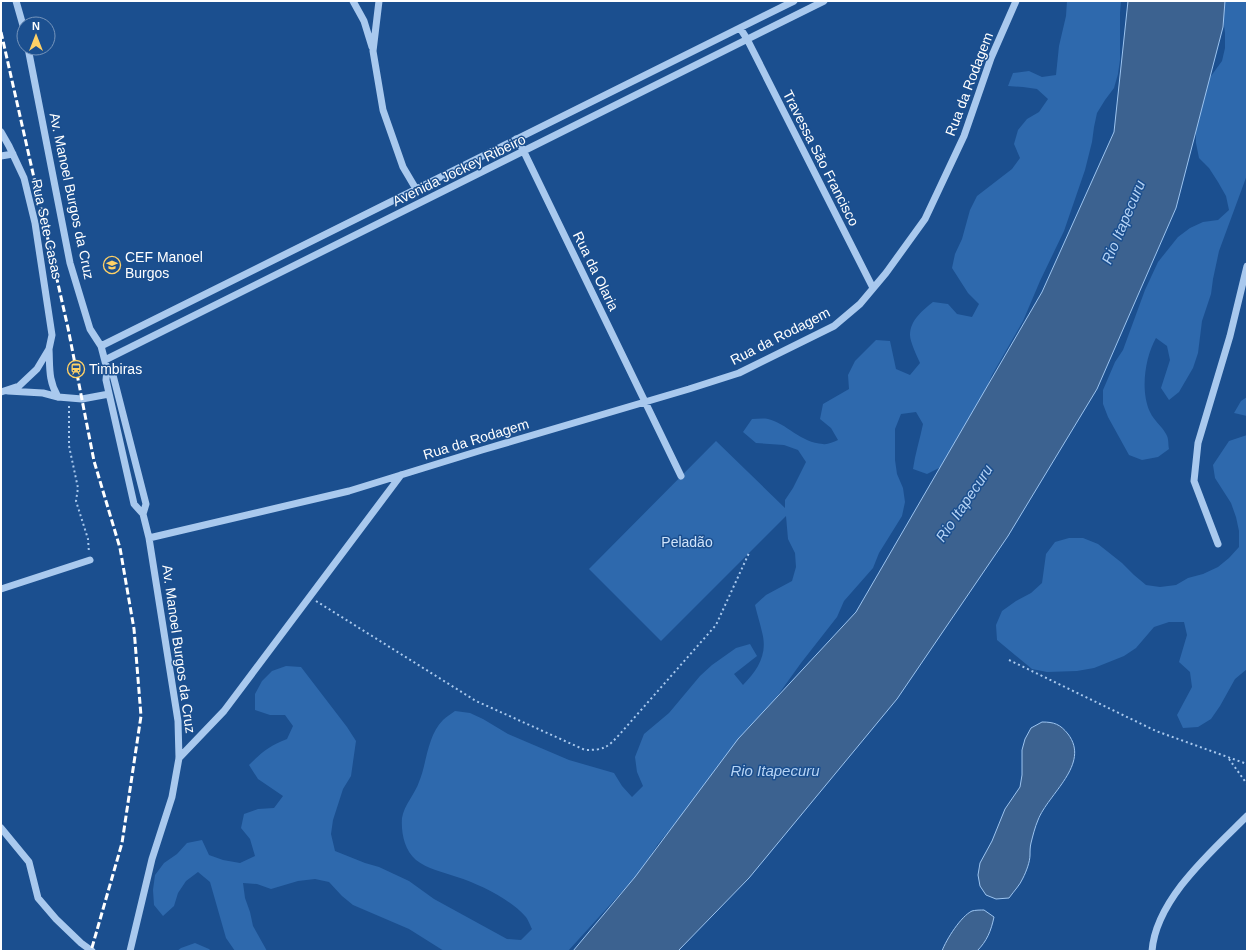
<svg xmlns="http://www.w3.org/2000/svg" width="1248" height="952" font-family="Arial,sans-serif">
<style>
.green{fill:#2e69ad}
.water{fill:#3c6290;stroke:#9cc4f0}
.lines{fill:none;stroke-linecap:round;stroke-linejoin:round}
.path{stroke:#a9c9ee;stroke-width:2;stroke-dasharray:2 3;stroke-linecap:butt}
.minor{stroke:#a9c9ee;stroke-width:7}
.rail{stroke:#fff;stroke-width:3;stroke-dasharray:7 3;stroke-linecap:butt}
.labels{text-anchor:middle;dominant-baseline:central;stroke-width:3;stroke-linejoin:round;paint-order:stroke}
.street-label{font-size:14px;fill:#fff;stroke:#1b4f8f}
.poi-label{font-size:14px;fill:#fff;stroke:#1b4f8f;text-anchor:start}
.park-label{font-size:14px;fill:#cfe3fa;stroke:#1b4f8f}
.water-label{font-size:15px;font-style:italic;fill:#b5d3f5;stroke:#1b4f8f}
</style>
<rect width="100%" height="100%" fill="#1b4f8f"/>
<path class="green" d="M1067,1H1121L1120,13V60L1118,74L1114,88L1105,100L1097,113L1094,127L1092,142L1085,170L1064,231L1040,281L1023,321L992,375L980,403L941,467L927,474L913,469C915,454 920,439 923,424L916,412L901,414L895,429V460L897,474L903,488L905,502L902,516L879,553L873,568L844,601L837,617L801,663L765,713L708,785L658,844L639,873L568,951H444L409,929L353,905L342,896L329,882L315,879L298,881L271,889L257,884L243,883L245,898L250,912L253,926L267,951H235L226,938L210,882L198,872L186,881L178,893L174,906L163,916L154,905L153,890L155,875L164,863L177,854L187,843L202,840L209,855L223,860L240,863L255,856L250,839L241,828L244,814L258,809L274,808L283,796L258,779L249,765C262,752 269,746 287,739L293,726L285,715H270L255,710V694L262,681L272,671L286,666L301,667L347,727L356,741L351,776L343,789L333,820L331,834L335,851L365,863L379,867L409,881L434,899L507,939L521,940L532,929C530,925 528,919 525,916C510,899 479,884 457,877C443,872 427,869 416,860C404,850 401,832 402,818C404,805 415,794 419,782C427,763 427,736 443,720C446,717 451,714 455,711L470,713L483,719L508,734L569,760L614,773L622,786L632,797L643,786L637,772L635,757L644,734L669,713L700,676L712,665L736,648L750,644L757,656L734,674L743,685C758,670 768,654 762,632C760,623 757,614 755,605L766,595L792,581L796,567L795,553L788,539L786,516L661,641L589,569L716,441L785,508V500L793,488L806,462L798,450L784,445L756,443L743,432L752,419C757,419 763,418 768,419C786,423 801,443 823,444C827,445 833,442 838,440L831,428L820,419L823,404L849,389L848,375L855,361L876,340L890,341L896,369L910,375L920,363C917,356 910,342 910,335C910,320 923,310 933,302L948,304L957,314L972,317L979,304L968,293L952,268L955,254L962,239L970,210L977,196L1012,169L1020,158L1014,144L1018,130L1027,119L1039,112L1048,99L1037,89L1023,87L1008,86L1013,73L1029,71L1042,77L1056,75L1059,46L1066,16Z
M1221,1H1247V175L1219,251L1213,279L1211,294L1202,321L1198,353L1193,368L1179,392L1169,400L1161,388L1170,360L1167,346L1156,338C1145,357 1140,391 1150,412C1154,421 1162,426 1166,434C1169,438 1168,445 1169,449L1158,457L1142,460L1129,455L1108,417L1103,404V390L1115,362L1123,350L1145,290L1158,262L1178,237L1190,228L1203,222L1218,220L1229,210L1226,196L1218,182L1209,168L1199,158L1196,143V127L1203,87L1222,61L1225,48V33Z
M1247,397V416L1234,413L1241,401Z
M1247,435V669L1235,679L1220,706L1211,719L1198,727L1183,728L1177,715L1192,687L1190,672L1179,662L1187,635L1184,622H1169L1154,627L1136,648L1124,656L1094,668L1077,671L1047,672L1032,669L997,640L996,625L1002,611L1016,601L1031,593L1042,583L1046,554L1055,542L1069,538H1083L1098,544L1122,563L1134,575L1146,585L1160,587L1176,585L1188,578L1203,574L1218,567L1229,558L1239,547V531L1236,517L1231,503L1215,478L1213,465L1229,441Z
M195,943L209,949L211,951H177L181,948Z"/>
<path class="water" d="M1128,1H1225L1223,27L1176,208L1097,389L1008,536L897,699L749,878L678,951H573L635,877L738,739L856,612L1042,292L1114,132Z
M1042,722C1054,722 1060,724 1068,734C1091,764 1048,794 1038,820C1035,827 1033,835 1031,843C1030,847 1030,851 1030,855C1030,862 1026,872 1023,878C1020,885 1014,891 1009,898L996,899L986,895L980,886L978,875L980,863L992,841L1005,809L1020,787L1022,775V750L1025,739L1031,728Z
M984,910L994,917C991,931 987,941 977,951H942C946,940 961,916 972,911C975,910 981,910 984,910Z"/>
<g class="lines">
<path class="path" d="M69,406V446L78,488L76,501L88,539L89,553
M316,601L476,701L585,750C604,750 607,748 619,735L716,625L749,553
M1009,660L1156,731L1247,764
M1229,759L1247,784"/>
<path class="minor" d="M16,1L24,29
M353,1L364,21L372,47
M379,1L373,51L383,110L403,167L416,189
M740,28L747,39L873,288
M28,48L70,263L90,329L101,346L107,369L106,380L134,504L143,514L149,538L178,721L179,758L172,797L152,859L130,951
M1,132L9,146L24,178L35,223L52,335L49,349L37,369L19,386L1,392
M516,139L524,152L681,476
M1,156L13,154
M101,346L794,1
M49,349C50,367 48,380 58,397
M105,360L824,1
M107,369L113,375L146,504L143,514
M8,391L43,393L58,397L82,399L109,394
M149,538L349,491L482,450L689,389L739,373L834,326L860,304L886,273L925,219L964,136L991,58L1016,1
M1218,544L1194,481L1198,443L1230,336L1247,266
M1,589L90,560
M179,758L224,711L401,475
M1,828L29,862L38,898L56,919L81,943L92,951
M1152,951C1156,899 1212,851 1247,816"/>
<path class="rail" d="M1,32L68,328L94,461L120,548L134,629L141,716L122,843L91,951"/>
</g>
<defs>
<g id="school-ring" transform="scale(0.9)"><circle r="9.5" fill="#1b4f8f" stroke="#ffd166" stroke-width="1.5"/><path d="M0-5L7-2L0 1L-7-2ZM-4 1L0 2.5L4 1V4Q0 6-4 4Z" fill="#ffd166"/></g>
<g id="station-ring" transform="scale(0.9)"><circle r="9.5" fill="#1b4f8f" stroke="#ffd166" stroke-width="1.5"/><path d="M-3-6H3Q5-6 5-4V2Q5 4 3 4L4.5 6H3L1.5 4h-3L-3 6H-4.5L-3 4Q-5 4-5 2V-4Q-5-6-3-6ZM-3.5-4v3h7v-3ZM-3.5 1v1.5H-2V1ZM2 1v1.5H3.5V1Z" fill="#ffd166"/></g>
</defs>
<g fill-rule="evenodd">
<use href="#school-ring" x="112" y="265"/>
<use href="#station-ring" x="76" y="369"/>
</g>
<g class="labels">
<g class="street-label">
<text transform="translate(969 84) rotate(-69)">Rua da Rodagem</text>
<text transform="translate(821 158) rotate(63)">Travessa São Francisco</text>
<text transform="translate(459 170) rotate(-26)">Avenida Jockey Ribeiro</text>
<text transform="translate(72 196) rotate(78)">Av. Manoel Burgos da Cruz</text>
<text transform="translate(47 229) rotate(78)">Rua Sete Casas</text>
<text transform="translate(596 271) rotate(64)">Rua da Olaria</text>
<text transform="translate(780 336) rotate(-27)">Rua da Rodagem</text>
<text transform="translate(476 439) rotate(-17)">Rua da Rodagem</text>
<text transform="translate(179 649) rotate(82)">Av. Manoel Burgos da Cruz</text>
</g>
<g class="poi-label">
<text x="125" y="257">CEF Manoel<tspan x="125" dy="16">Burgos</tspan></text>
<text x="89" y="369">Timbiras</text>
</g>
<g class="park-label">
<text x="687" y="542">Peladão</text>
</g>
<g class="water-label">
<text transform="translate(1123 222) rotate(-67)">Rio Itapecuru</text>
<text transform="translate(964 503) rotate(-56)">Rio Itapecuru</text>
<text x="775" y="770">Rio Itapecuru</text>
</g>
</g>
<rect width="1248" height="952" fill="none" stroke="#ffffff" stroke-width="4"/>
<g transform="translate(36 36)"><circle r="19" fill="#1b4f8f" stroke="#7695bc"/>
<path d="M0-3L7 15L0 10L-7 15Z" fill="#ffd166"/>
<text y="-6" font-size="11" font-weight="bold" text-anchor="middle" fill="#ffffff">N</text>
</g>
</svg>
